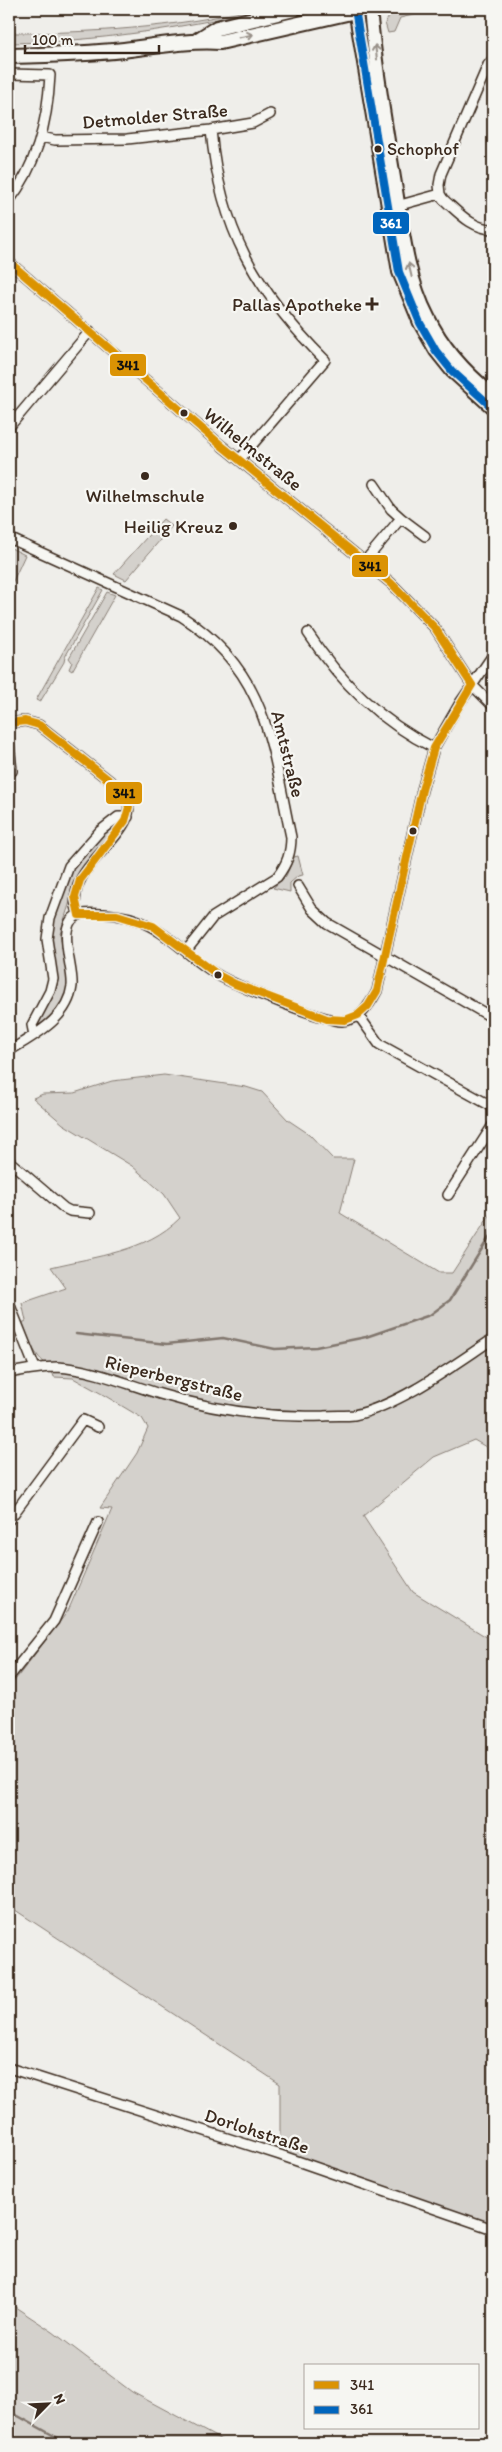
<svg xmlns="http://www.w3.org/2000/svg" width="502" height="2452" font-family="Itim,sans-serif">
<style>
.green{fill:#d4d1cc;stroke:#887e75}
.lines{fill:none;stroke-linecap:round;stroke-linejoin:round}
.stream{stroke:#81766d;stroke-width:2.5}
.street-casing{stroke:#3b2a1e;stroke-width:12}
.secondary-casing{stroke:#3b2a1e;stroke-width:16}
.primary-casing{stroke:#3b2a1e;stroke-width:18}
.street{stroke:#f6f6f2;stroke-width:9}
.secondary{stroke:#f6f6f2;stroke-width:12}
.primary{stroke:#f6f6f2;stroke-width:14}
.bus-1-casing{stroke:#f6f6f2;stroke-width:11}
.bus-2-casing{stroke:#f6f6f2;stroke-width:11}
.bus-1{stroke:#db9304;stroke-width:8}
.bus-2{stroke:#0065bd;stroke-width:8}
.oneway{stroke:#989088}
.bus-dot{fill:#3b2a1e;stroke:#f6f6f2;stroke-width:2}
.labels{text-anchor:middle;dominant-baseline:central;stroke-width:4.5;stroke-linejoin:round;paint-order:stroke}
.bus-label{font-size:18px;fill:#3b2a1e;stroke:#f6f6f2;text-anchor:start}
.street-label{font-size:19px;fill:#3b2a1e;stroke:#f6f6f2}
.poi-label{font-size:19px;fill:#3b2a1e;stroke:#f6f6f2;text-anchor:end}
.line-badge{stroke:#f6f6f2;stroke-width:2}
.badge-label{font-size:14px;text-anchor:middle;font-weight:bold;fill:#fff}
.pale-badge-label{font-size:14px;text-anchor:middle;font-weight:bold;fill:#111}
</style>
<rect width="100%" height="100%" fill="#efeeea"/>
<filter id="ink" filterUnits="userSpaceOnUse"><feTurbulence type="fractalNoise" baseFrequency=".02" numOctaves="2"/><feDisplacementMap in="SourceGraphic" scale="10" xChannelSelector="R" yChannelSelector="G"/><feConvolveMatrix kernelMatrix="1 2 1 2 8 2 1 2 1" color-interpolation-filters="sRGB"/></filter>
<g filter="url(#ink)">
<path class="green" d="M253,9H266C181,28 96,42 9,43V33C90,33 174,28 253,9Z
M403,9H439L400,18L394,32L388,33L385,23L392,12Z
M163,519L172,526L126,580L114,574Z
M9,547L25,555L9,590Z
M99,588L103,590L65,657L64,662L40,702L36,700Z
M107,592L115,595L72,671L69,669L72,662L69,658Z
M122,819L79,873L60,933L66,972L69,975C68,999 57,1013 38,1028L36,1025L57,980L50,941L53,921L73,867L118,820Z
M298,856L303,875L298,876L290,883V892L273,888L286,876L294,857Z
M164,1075L246,1087L262,1092L288,1120L309,1134L333,1159H354L340,1213L439,1273H452L493,1210V1451L474,1440L434,1457L363,1516L413,1592L493,1641V2229L280,2155V2084L9,1906V1688L68,1611L112,1509L100,1508L137,1453L148,1428L142,1418L102,1394L73,1378L54,1377C49,1362 46,1366 38,1356C30,1346 27,1334 22,1323L26,1321L22,1303L66,1288L51,1267C96,1256 146,1252 180,1218L164,1194L132,1166L63,1124L33,1098L43,1094L74,1093L112,1081Z
M9,2303L53,2332L132,2392L227,2443H12L9,2440Z"/>
<g class="lines">
<path class="stream" d="M76,1334L167,1344L223,1338L275,1349L316,1347L366,1337L430,1315L450,1300L493,1231
M9,2411L67,2443"/>
<g class="street-casing">
<path id="street" d="M9,74L50,75C48,119 37,165 9,201
M211,130C220,229 256,291 325,360L240,459
M41,137L55,140L127,139L211,130L253,123L270,114
M440,194L443,199C458,212 472,229 493,229
M393,207L440,194L439,185L441,174L488,65L493,59
M9,262L222,446L391,583L435,628L472,685L493,706
M9,427L90,331
M401,518L425,536
M9,538L181,616C268,671 271,744 291,837C291,853 287,864 277,877L213,917L186,951
M365,561L401,518L391,509L374,484
M308,633C341,683 380,721 434,748
M9,723L25,721L39,725L124,792C151,833 56,865 79,915
M9,743L12,771
M298,886L312,909L327,923L493,1018
M359,1016L379,1044L493,1107
M34,1035L32,1025L50,991L53,979L47,939L50,918L69,866L100,831L118,817H128
M9,1051C34,1035 68,1019 72,986C74,967 55,925 78,915C86,912 96,914 104,914C158,916 177,950 218,975C234,985 326,1022 342,1021C360,1020 369,1006 377,991L422,790L434,748L460,703L493,655
M9,1161L64,1208L70,1211L90,1213
M448,1195L493,1125
M9,1303L35,1368
M9,1373C25,1370 41,1367 57,1367C92,1369 127,1384 160,1394C213,1410 269,1418 324,1416C334,1415 345,1416 354,1415C399,1406 455,1364 493,1339
M9,1520L83,1420L98,1427
M9,1677L54,1621L98,1522
M9,2068L280,2155L493,2229"/>
</g>
<g class="secondary-casing">
<path id="secondary" d="M355,9L399,272L420,323L436,351L452,371L493,408
M370,9C375,65 385,122 394,178C402,225 406,274 428,317C443,349 466,373 493,395"/>
</g>
<g class="primary-casing">
<path id="primary" d="M198,40L217,28L294,9
M9,56C47,55 86,54 124,50C156,46 188,40 220,42L364,9"/>
</g>
<use href="#street" class="street"/>
<use href="#secondary" class="secondary"/>
<use href="#primary" class="primary"/>
<g class="bus-1-casing">
<path id="bus-1" d="M9,262L222,446L391,583L435,628L472,685
M9,723L25,721L39,725L124,792L129,807L125,821L80,880L75,897L79,915
M79,915H117L153,926L218,975L235,984L327,1019L345,1020L358,1015L368,1006L377,991L422,790L434,748L472,685"/>
</g>
<g class="bus-2-casing">
<path id="bus-2" d="M355,9L399,272L420,323L436,351L452,371L493,408"/>
</g>
<use href="#bus-1" class="bus-1"/>
<use href="#bus-2" class="bus-2"/>
</g>
<defs><path id="oneway-shaft" d="M-6 0H5M1.5-3L5.5 0L1.5 3" fill="none" stroke-width="1.6" stroke-linecap="round" stroke-linejoin="round" transform="scale(1.25)"/></defs>
<g class="oneway">
<use href="#oneway-shaft" transform="translate(246 36) rotate(-12)"/>
<use href="#oneway-shaft" transform="translate(376 52) rotate(-98)"/>
<use href="#oneway-shaft" transform="translate(410 270) rotate(-103)"/>
</g>
</g>
<g class="bus-dot">
<circle cx="378" cy="149" r="4.5"/>
<path d="M369.5 296.5h5v5h5v5h-5v5h-5v-5h-5v-5h5z"/>
<circle cx="184" cy="413" r="4.5"/>
<circle cx="145" cy="476" r="5"/>
<circle cx="233" cy="526" r="5"/>
<circle cx="413" cy="831" r="4.5"/>
<circle cx="218" cy="975" r="4.5"/>
</g>
<g class="labels">
<g class="bus-label">
<text x="387" y="149">Schophof</text>
</g>
<g class="street-label">
<text transform="translate(155 116) rotate(-5)">Detmolder Straße</text>
<text transform="translate(253 449) rotate(39)">Wilhelmstraße</text>
<text transform="translate(288 754) rotate(76)">Amtstraße</text>
<text transform="translate(174 1378) rotate(14)">Rieperbergstraße</text>
<text transform="translate(257 2131) rotate(18)">Dorlohstraße</text>
</g>
<g class="poi-label">
<text x="362" y="304">Pallas Apotheke</text>
<text x="145" y="495" text-anchor="middle">Wilhelmschule</text>
<text x="223" y="526">Heilig Kreuz</text>
</g>
</g>
<g class="line-badge">
<rect x="372" y="211" width="38" height="24" rx="5" fill="#0065bd"/>
<rect x="109" y="353" width="38" height="24" rx="5" fill="#db9304"/>
<rect x="351" y="554" width="38" height="24" rx="5" fill="#db9304"/>
<rect x="105" y="781" width="38" height="24" rx="5" fill="#db9304"/>
</g>
<g class="badge-label">
<text x="391" y="228">361</text>
</g>
<g class="pale-badge-label">
<text x="128" y="370">341</text>
<text x="370" y="571">341</text>
<text x="124" y="798">341</text>
</g>
<rect width="502" height="2452" fill="none" stroke="#f6f6f2" stroke-width="30"/>
<rect x="15" y="15" width="472" height="2422" fill="none" stroke="#3b2a1e" stroke-width="2" filter="url(#ink)"/>
<rect x="304" y="2364" width="175" height="65" fill="#f6f6f2" stroke="#aba49d"/>
<rect x="314" y="2381" width="25" height="8" fill="#db9304" stroke="#aba49d"/>
<text x="350" y="2390" font-size="15" fill="#3b2a1e">341</text>
<rect x="314" y="2406" width="25" height="8" fill="#0065bd" stroke="#aba49d"/>
<text x="350" y="2414" font-size="15" fill="#3b2a1e">361</text>
<g transform="translate(48 2404) rotate(66)" stroke="#f6f6f2" stroke-width="4" paint-order="stroke">
<path d="M0-4L9 19L0 12L-9 19Z" fill="#3b2a1e"/>
<text y="-8" font-size="14" font-weight="bold" text-anchor="middle" fill="#3b2a1e">N</text>
</g>
<path d="M25 45v8h134v-8" fill="none" stroke="#3b2a1e" stroke-width="2.5"/>
<text x="32" y="45" font-size="15" fill="#3b2a1e" stroke="#f6f6f2" stroke-width="4" paint-order="stroke">100 m</text>
</svg>
